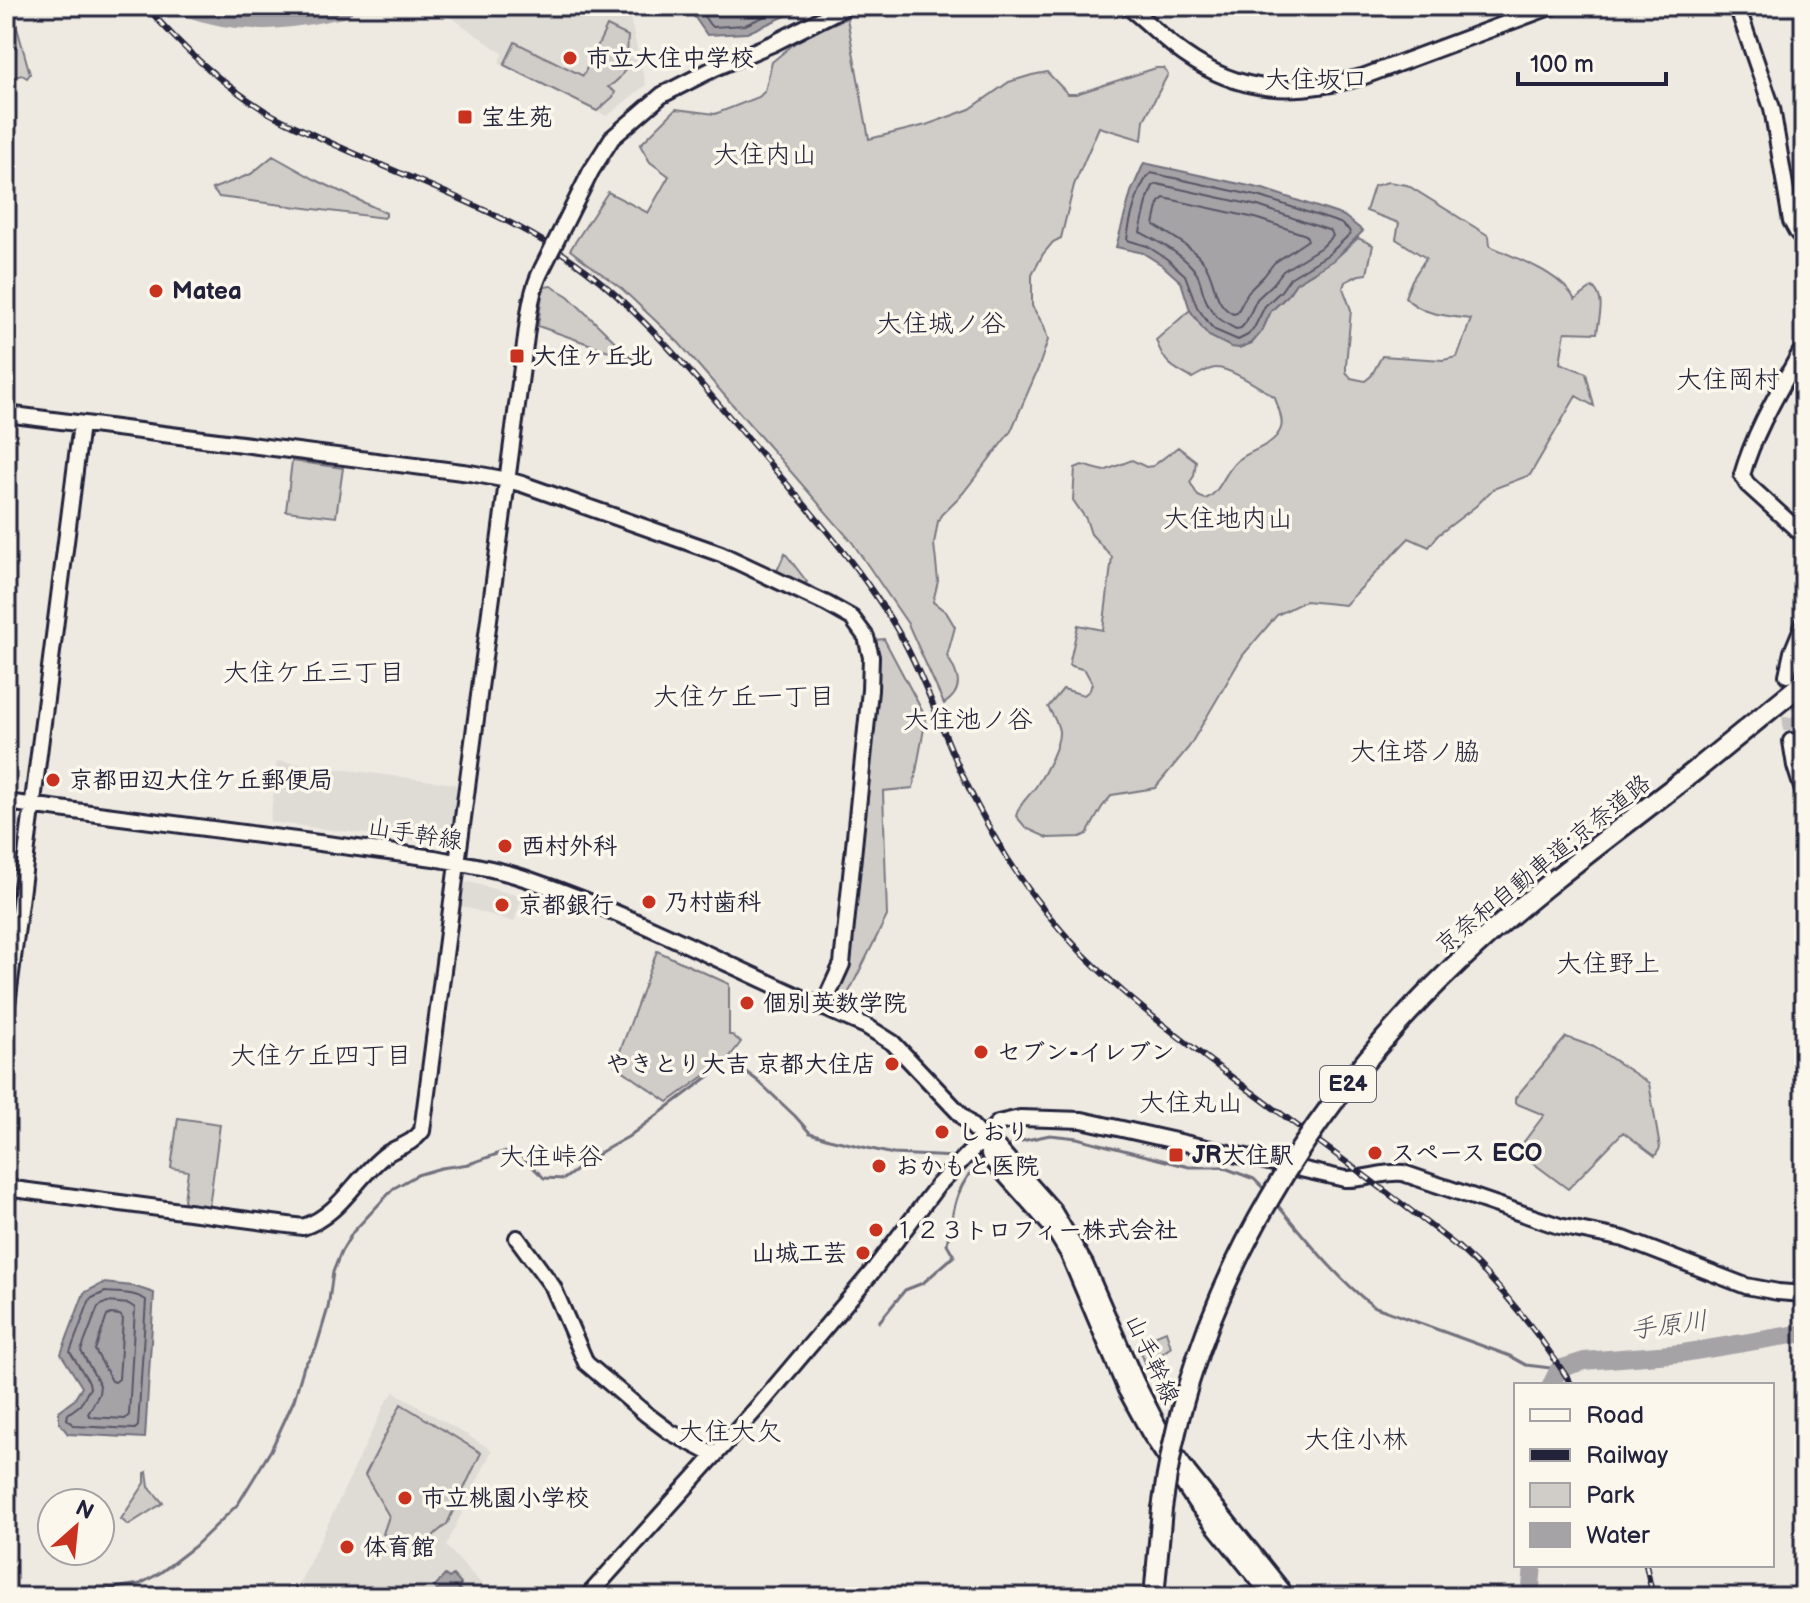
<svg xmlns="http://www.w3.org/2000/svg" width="1810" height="1603" font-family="'Balsamiq Sans','Klee One',sans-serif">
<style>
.built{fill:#dfdbd5}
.green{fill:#d0cdc9;stroke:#797882;stroke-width:2}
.water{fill:#a6a3a7;stroke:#716f7c;stroke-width:2}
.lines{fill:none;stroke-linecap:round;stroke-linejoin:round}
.shore{stroke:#575666;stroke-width:2}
.stream{stroke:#716f7c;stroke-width:3}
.river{stroke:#a6a3a7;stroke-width:18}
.secondary-tunnel{stroke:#c5c2c1;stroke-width:14;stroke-dasharray:14 7;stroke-linecap:butt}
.secondary-casing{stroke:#22223b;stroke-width:20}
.highway-casing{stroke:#22223b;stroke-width:24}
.secondary{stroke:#fbf7ec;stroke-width:14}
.highway{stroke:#fbf7ec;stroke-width:18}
.rail-casing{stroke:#22223b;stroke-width:6}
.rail{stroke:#fbf7ec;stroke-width:3;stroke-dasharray:9;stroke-linecap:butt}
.secondary-bridge-casing{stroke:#22223b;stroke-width:20;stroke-linecap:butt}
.highway-bridge-casing{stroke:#22223b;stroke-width:24;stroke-linecap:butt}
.secondary-bridge{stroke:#fbf7ec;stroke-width:14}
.highway-bridge{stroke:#fbf7ec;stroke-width:18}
.poi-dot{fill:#c8321e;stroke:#fbf7ec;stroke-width:3}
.labels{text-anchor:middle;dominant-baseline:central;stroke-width:7;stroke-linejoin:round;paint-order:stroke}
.shield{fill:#fbf7ec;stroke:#636270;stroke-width:2}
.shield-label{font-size:22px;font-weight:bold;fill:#22223b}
.poi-label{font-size:24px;font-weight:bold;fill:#22223b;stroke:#fbf7ec;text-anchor:start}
.street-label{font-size:24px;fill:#22223b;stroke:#fbf7ec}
.neighbourhood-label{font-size:26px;fill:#22223b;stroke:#fbf7ec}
.water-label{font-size:26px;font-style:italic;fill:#575666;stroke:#fbf7ec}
</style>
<rect width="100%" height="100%" fill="#eeeae2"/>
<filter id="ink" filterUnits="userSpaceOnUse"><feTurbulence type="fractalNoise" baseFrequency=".0125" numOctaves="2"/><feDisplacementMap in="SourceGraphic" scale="16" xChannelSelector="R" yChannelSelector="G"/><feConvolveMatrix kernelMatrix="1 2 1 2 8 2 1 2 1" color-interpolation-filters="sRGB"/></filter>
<g filter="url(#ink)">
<path class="built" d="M435,6H627L646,85L607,116L499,63L502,53Z
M277,761L455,784L459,790L453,837L444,844L270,822Z
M469,882L522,897L514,922L462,906L459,901L461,887Z
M394,1392L492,1450L446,1546L494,1597H293L386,1402Z"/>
<path class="green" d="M6,6H11L30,74L27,78L22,75L6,79Z
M847,18L869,139L926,125L970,109L1009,82L1032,75L1047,72L1068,94H1076L1156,68H1164L1168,74L1144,120L1142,140L1099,127L1074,185L1061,238L1053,242L1043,254L1032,275V306L1044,326L1048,340L1038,369L1011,431L963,493L941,515L938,521L934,544L938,581L933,602L946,612L955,627L947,656C959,675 965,690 944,704L908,624L852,542L679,343L622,289L570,250L608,192L648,213L669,176L650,162L640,145L676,109L715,114L759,97L765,91L772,62L803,36Z
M607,26L628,36C626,61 631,73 608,87L615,92L613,97L597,111L504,65L515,42L583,76Z
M273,156L316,180L386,213V216L384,218L219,197L212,189L251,174Z
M1388,182L1407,185L1489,236L1490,246C1516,259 1561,272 1575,300L1593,287C1606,300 1599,316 1597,333L1565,332L1560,363L1586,373L1594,406L1576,396L1530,475L1493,489L1476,506L1438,535L1429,547L1409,538L1345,605L1305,601L1277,615L1243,655L1189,747L1155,788L1112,795L1102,807L1087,834L1080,837L1048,838L1026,828L1016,816C1020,802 1029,797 1037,785C1045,773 1060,745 1059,731C1058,723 1052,714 1048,707L1063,689L1084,695L1090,690L1092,683L1085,670L1069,665L1078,625L1103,630L1112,557L1091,534L1086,519L1073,500L1075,468L1082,465L1104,471L1132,460L1146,467L1153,466L1178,447L1196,461L1194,476L1190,482L1198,496L1205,499C1221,493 1224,472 1237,461C1250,450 1275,446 1281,428C1284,419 1277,406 1275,397C1262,389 1231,368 1216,368C1208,368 1200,374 1192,378C1171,367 1164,363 1156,340L1190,310L1204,330L1239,348L1252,343L1262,331L1271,311L1287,296L1296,283L1334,260L1358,238L1373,245L1367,274L1359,275L1345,282L1343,288L1351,310L1346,365V372L1351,378L1365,381L1371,376L1382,356L1443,360L1457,357L1471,319C1448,316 1421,315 1405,297L1412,280L1426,258L1396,239L1399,223L1366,211L1374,186Z
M551,286L568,296L634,360L538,326L542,294L545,287Z
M292,461L343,468L336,517L286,511Z
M785,553L807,582L802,585L776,573Z
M884,639L926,718L913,788L883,791L887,916L845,1000L841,999L837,990L848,969L879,662L875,640Z
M657,951L729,984V1035H732L741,1042L728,1059L668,1102L615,1065Z
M1566,1037L1594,1047L1649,1083L1660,1148L1655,1156L1623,1132L1568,1189L1517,1151L1544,1115L1515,1103V1098Z
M178,1118L220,1124L209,1207L188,1204L184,1200L188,1171L171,1168Z
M1166,1331L1171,1347L1146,1365L1137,1343Z
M401,1404L481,1453L447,1524L436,1533L422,1550L383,1534L389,1516L365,1475Z
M147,1472L149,1487L163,1503L128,1525L121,1519L145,1483V1473Z"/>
<path class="water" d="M687,6H808L747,33L707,35Z
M1144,163L1263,189L1344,216L1363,231L1334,260L1296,283L1287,296L1271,311L1262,331L1252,343L1239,348L1231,347L1209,336L1204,330L1190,310L1181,282L1162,265L1143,253L1116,247L1131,192Z
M103,1283L133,1286L154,1293L145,1438L68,1434L59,1422V1411L74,1400L82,1387L61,1354L84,1293Z
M445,1575L449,1578L453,1575L461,1584L458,1588L467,1597H444L434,1587Z"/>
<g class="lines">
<path class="shore" d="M697,6L710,25L713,27L745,25L788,6
M1151,173L1261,197L1340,223L1349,230L1350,234L1329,254L1290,278L1281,291L1265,306L1255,326L1248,335L1238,340L1215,330L1210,325L1197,307L1185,275L1167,259L1147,246L1127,240C1129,222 1138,184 1151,173Z
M1157,184L1258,206L1331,231L1333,236L1323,246L1283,271L1273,284L1257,299L1246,322L1241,328L1236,329C1218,320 1209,312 1203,292C1201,286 1200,279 1197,274C1187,256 1157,241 1140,232L1148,198L1153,186Z
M1164,198L1255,218L1306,235L1308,240L1274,263L1264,276L1248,292L1237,313L1233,314C1213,304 1216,281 1205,264C1193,247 1171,236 1154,225L1159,202Z
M105,1292C119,1293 134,1292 146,1300L138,1426L135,1429L74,1426L67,1419L68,1414L80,1405L90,1388L89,1382L70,1352L90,1299Z
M107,1302L129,1304L135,1308L129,1415L125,1419L91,1417L88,1414L99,1394L100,1385L81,1351L98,1307Z
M111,1314L120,1315L123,1319L119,1379L115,1382L112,1381L95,1350L107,1316Z"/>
<path class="stream" d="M1005,1148L1017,1142L1050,1135L1077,1138L1189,1167H1222L1254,1179L1267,1192
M971,1159H982L987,1157
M1274,1201C1304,1236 1336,1278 1373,1306L1510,1356L1526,1365L1559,1369
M879,1322L905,1290L923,1283L954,1256L947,1244C954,1207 954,1189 981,1160
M72,1597L87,1595L95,1591L140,1584L160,1573L195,1546L238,1504L271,1450L294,1400L304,1366L316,1348L328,1308L333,1272L341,1252L353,1232L394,1188L417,1175L441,1168L469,1164L503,1152L521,1156L544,1178L564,1179L601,1152L628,1137L724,1065L729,1063L742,1069L758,1081L795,1116L810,1133L829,1139L893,1154L956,1157"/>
<path class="river" d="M183,6C243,28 283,21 343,9L346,6
M1551,1385L1559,1369L1584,1361L1683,1353L1804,1333
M1530,1597L1533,1565"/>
<path class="secondary-tunnel" d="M1787,675L1791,741"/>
<g class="secondary-casing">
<path id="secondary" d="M1127,6C1147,21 1164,40 1184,54C1242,95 1295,95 1362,77L1553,6
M1737,6L1772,108L1791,221L1797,232L1804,240
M564,225L591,171L612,138L662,95L715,68L774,43L847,6
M1804,346C1781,388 1755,429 1742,475L1747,484L1804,536
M6,414L470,473L508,480L522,484L721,554L827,604L852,618L866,637L871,657L870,690L842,964L822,1008
M1787,675L1792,652L1804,623
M1791,741L1795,766L1804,794
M6,802L434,858C466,864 499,869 530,880C645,919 753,979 866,1026L893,1043L983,1138L998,1148L1053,1210L1085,1264L1136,1382L1165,1439L1188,1472L1288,1597
M6,1013L81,424
M983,1138L991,1159L1054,1230L1068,1253L1126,1390L1150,1434L1195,1502L1272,1597
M6,1188L303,1227C339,1216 356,1177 385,1155C399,1145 410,1146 422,1131L524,352C528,325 529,294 542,269
M517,1238L553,1287L586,1363L646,1414L670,1432L714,1455
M587,1597L758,1407L872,1272L938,1185L998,1123L1020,1118L1082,1120L1345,1179C1365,1180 1383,1171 1403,1173L1559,1226L1624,1239L1746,1286L1778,1292L1804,1294"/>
</g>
<g class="highway-casing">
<path id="highway" d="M1696,770L1804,682
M1154,1597L1162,1509"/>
</g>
<use href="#secondary" class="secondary"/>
<use href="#highway" class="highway"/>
<g class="rail-casing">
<path id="rail" d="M146,6C181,47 219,82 264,110C280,120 298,127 314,135C418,185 531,216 617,296C670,345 715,400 762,455C812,513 865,572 903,640C927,684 942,731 963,776C985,824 1012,870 1045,911C1097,977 1159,1022 1225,1072C1305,1132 1386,1190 1464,1252
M1457,1246C1503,1287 1539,1334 1572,1385
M1646,1565L1653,1597"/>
</g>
<use href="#rail" class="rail"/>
<g class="secondary-bridge-casing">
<path id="secondary-bridge" d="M542,269L564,225"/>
</g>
<g class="highway-bridge-casing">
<path id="highway-bridge" d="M1162,1509C1190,1288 1315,1092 1478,944C1547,882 1623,827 1696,770"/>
</g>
<use href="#secondary-bridge" class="secondary-bridge"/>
<use href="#highway-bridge" class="highway-bridge"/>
</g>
</g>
<g class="poi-dot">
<circle cx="570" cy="58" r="8"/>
<rect x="457" y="109" width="16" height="16" rx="4"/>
<circle cx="156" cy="291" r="8"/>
<rect x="509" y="348" width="16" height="16" rx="4"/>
<circle cx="53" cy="780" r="8"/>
<circle cx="505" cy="846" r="8"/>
<circle cx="649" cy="902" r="8"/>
<circle cx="502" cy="905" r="8"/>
<circle cx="747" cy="1003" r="8"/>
<circle cx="981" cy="1052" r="8"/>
<circle cx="892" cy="1064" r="8"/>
<circle cx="942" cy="1132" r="8"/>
<circle cx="1375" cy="1153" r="8"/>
<rect x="1168" y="1147" width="16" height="16" rx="4"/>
<circle cx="879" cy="1166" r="8"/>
<circle cx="876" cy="1230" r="8"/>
<circle cx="863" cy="1253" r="8"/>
<circle cx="405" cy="1498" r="8"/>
<circle cx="347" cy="1547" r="8"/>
</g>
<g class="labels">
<rect class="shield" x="1320" y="1066" width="56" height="36" rx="6"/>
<g class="shield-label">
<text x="1348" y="1084">E24</text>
</g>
<g class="poi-label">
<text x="586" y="58">市立大住中学校</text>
<text x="481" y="117">宝生苑</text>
<text x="172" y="291">Matea</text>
<text x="533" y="356">大住ヶ丘北</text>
<text x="69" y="780">京都田辺大住ケ丘郵便局</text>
<text x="521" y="846">西村外科</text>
<text x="665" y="902">乃村歯科</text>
<text x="518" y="905">京都銀行</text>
<text x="763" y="1003">個別英数学院</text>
<text x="997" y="1052">セブン-イレブン</text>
<text x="876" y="1064" text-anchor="end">やきとり大吉 京都大住店</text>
<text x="958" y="1132">しおり</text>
<text x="1391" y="1153">スペース ECO</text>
<text x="1192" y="1155">JR大住駅</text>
<text x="895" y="1166">おかもと医院</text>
<text x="892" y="1230">１２３トロフィー株式会社</text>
<text x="847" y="1253" text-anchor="end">山城工芸</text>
<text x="421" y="1498">市立桃園小学校</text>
<text x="363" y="1547">体育館</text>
</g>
<g class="street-label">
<text transform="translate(415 834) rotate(9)">山手幹線</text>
<text transform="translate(1543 864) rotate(-39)">京奈和自動車道;京奈道路</text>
<text transform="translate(1152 1359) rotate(65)">山手幹線</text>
</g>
<g class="neighbourhood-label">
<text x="1316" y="80">大住坂口</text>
<text x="765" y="155">大住内山</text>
<text x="941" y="324">大住城ノ谷</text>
<text x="1728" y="380">大住岡村</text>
<text x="1228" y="519">大住地内山</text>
<text x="314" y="673">大住ケ丘三丁目</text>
<text x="744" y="697">大住ケ丘一丁目</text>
<text x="968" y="720">大住池ノ谷</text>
<text x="1415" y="752">大住塔ノ脇</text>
<text x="1608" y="964">大住野上</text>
<text x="321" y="1056">大住ケ丘四丁目</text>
<text x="1191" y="1103">大住丸山</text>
<text x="551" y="1157">大住峠谷</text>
<text x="730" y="1432">大住大欠</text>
<text x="1356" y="1440">大住小林</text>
</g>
<g class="water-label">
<text transform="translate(1669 1326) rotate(-7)">手原川</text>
</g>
</g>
<rect width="1810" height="1603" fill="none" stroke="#fbf7ec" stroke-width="32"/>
<rect x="16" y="16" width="1778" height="1571" fill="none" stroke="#22223b" stroke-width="3" filter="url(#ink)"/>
<rect x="1514" y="1383" width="260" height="184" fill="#fbf7ec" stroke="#a4a2a5" stroke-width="2"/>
<rect x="1530" y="1409" width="40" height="12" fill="#fbf7ec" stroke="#a4a2a5" stroke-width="2"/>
<text x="1586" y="1423" font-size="24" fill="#22223b">Road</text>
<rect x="1530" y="1449" width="40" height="12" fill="#22223b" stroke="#a4a2a5" stroke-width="2"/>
<text x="1586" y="1463" font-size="24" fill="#22223b">Railway</text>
<rect x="1530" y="1483" width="40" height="24" fill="#d0cdc9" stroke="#a4a2a5" stroke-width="2"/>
<text x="1586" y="1503" font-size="24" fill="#22223b">Park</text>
<rect x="1530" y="1523" width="40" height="24" fill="#a6a3a7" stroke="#a4a2a5" stroke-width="2"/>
<text x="1586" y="1543" font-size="24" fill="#22223b">Water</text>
<g transform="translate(76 1527) rotate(27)"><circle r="38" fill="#fbf7ec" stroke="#a4a2a5" stroke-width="2"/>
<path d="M0-6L14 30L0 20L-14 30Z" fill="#c8321e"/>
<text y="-12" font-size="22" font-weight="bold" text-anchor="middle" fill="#22223b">N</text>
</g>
<path d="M1518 72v12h148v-12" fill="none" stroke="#22223b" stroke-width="4"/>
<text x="1530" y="72" font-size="24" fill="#22223b" stroke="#fbf7ec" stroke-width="6" paint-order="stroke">100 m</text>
</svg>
